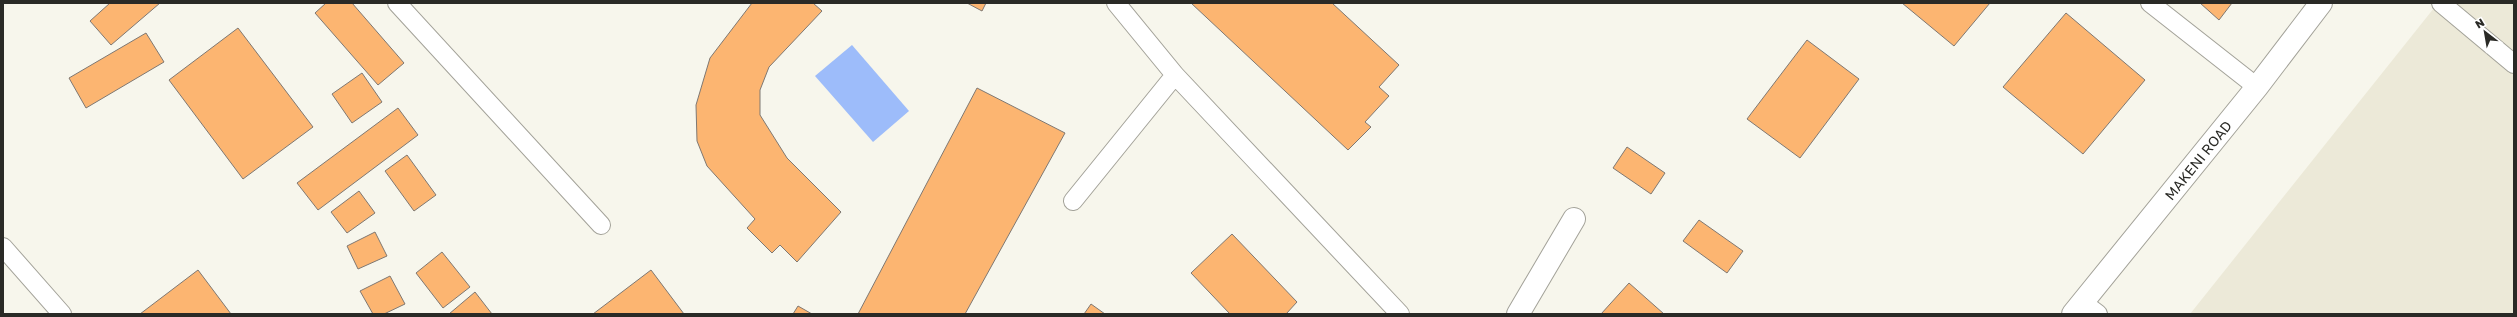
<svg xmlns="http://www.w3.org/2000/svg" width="2517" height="317" font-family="'Golos Text',sans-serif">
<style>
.built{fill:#ece9d8}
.water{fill:#9dbcfa}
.building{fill:#fcb571;stroke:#7f7872}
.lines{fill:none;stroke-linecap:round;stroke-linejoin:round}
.service-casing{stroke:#a3a299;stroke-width:20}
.minor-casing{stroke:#a3a299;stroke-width:24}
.secondary-casing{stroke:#a3a299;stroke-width:24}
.service{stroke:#fff;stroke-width:18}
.minor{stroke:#fff;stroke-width:22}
.secondary{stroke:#fff;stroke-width:22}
.labels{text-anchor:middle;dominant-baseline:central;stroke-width:3;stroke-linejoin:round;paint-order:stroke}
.street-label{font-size:14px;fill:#2a2a26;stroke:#fff}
</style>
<rect width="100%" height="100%" fill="#f7f6ec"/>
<path class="built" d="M2438,3H2514V314H2190Z"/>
<path class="water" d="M852,45L909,111L873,142L815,76Z"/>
<path class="building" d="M110,3H160L111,45L90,21Z
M326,3H352L404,63L378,85L315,13Z
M752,3H813L822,11L769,67L760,90V115L787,158L841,212L797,262L780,245L772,253L747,228L755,219L707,166L697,141L696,105L710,58Z
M967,3H986L982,11Z
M1191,3H1332L1399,65L1379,87L1389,96L1365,122L1371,127L1348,150Z
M1902,3H1990L1954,46Z
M2200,3H2232L2219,20Z
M2066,13L2145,80L2083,154L2003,87Z
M238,28L313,127L243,179L169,80Z
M146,33L164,62L86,108L69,78Z
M1807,40L1859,79L1800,158L1747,119Z
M362,73L382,102L352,123L332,94Z
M977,88L1065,133L965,314H858Z
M398,108L418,135L318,210L297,183Z
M1627,147L1665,173L1651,194L1613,168Z
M407,155L436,195L414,211L385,171Z
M359,191L375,213L347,233L331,212Z
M1699,220L1743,251L1727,273L1683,241Z
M375,232L387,256L358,269L347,246Z
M1232,234L1297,302L1286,314H1230L1191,273Z
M442,252L470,287L443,308L416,273Z
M198,270L231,314H140Z
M651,270L684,314H593Z
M390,276L405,304L384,314H373L360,291Z
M1629,283L1664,314H1601Z
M475,292L492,314H449Z
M1091,304L1105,314H1084Z
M798,306L812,314H793Z"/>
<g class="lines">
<g class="service-casing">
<path id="service" d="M397,3L601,225
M1116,3L1175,75L1400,314
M2150,3L2257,87
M2441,3L2514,64
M1073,201L1175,75
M3,247L62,314
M2082,302L2098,314"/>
</g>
<g class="minor-casing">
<path id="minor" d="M1518,314L1574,219"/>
</g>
<g class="secondary-casing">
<path id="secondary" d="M2073,314L2257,87L2321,3"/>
</g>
<use href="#service" class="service"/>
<use href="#minor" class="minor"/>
<use href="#secondary" class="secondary"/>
</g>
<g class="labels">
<g class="street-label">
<text transform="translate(2198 160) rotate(-51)">MAKENI ROAD</text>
</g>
</g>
<rect width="2517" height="317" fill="none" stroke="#2a2a26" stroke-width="8"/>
<g transform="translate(2485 32) rotate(329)" stroke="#ffffff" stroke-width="3" paint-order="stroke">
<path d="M0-3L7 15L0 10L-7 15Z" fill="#2a2a26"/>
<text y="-6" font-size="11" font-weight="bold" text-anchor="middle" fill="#2a2a26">N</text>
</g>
</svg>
